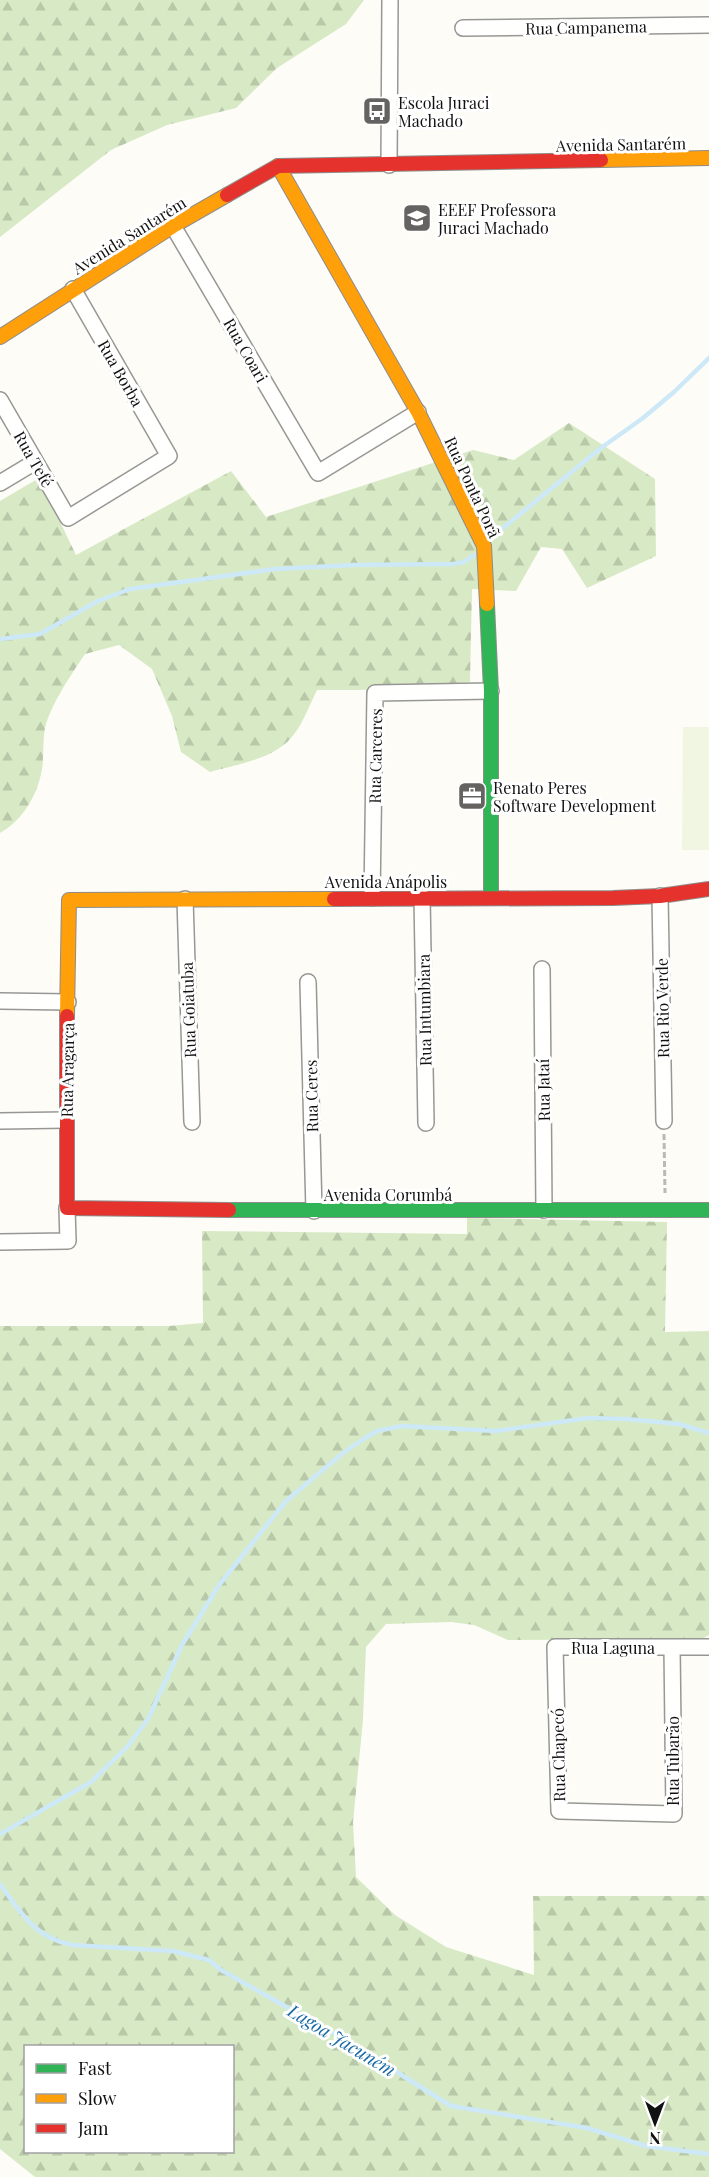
<svg xmlns="http://www.w3.org/2000/svg" width="709" height="2177" font-family="'Playfair Display',serif">
<style>
.forest{fill:url(#forest-firs);fill-rule:evenodd}
.pitch{fill:#f0f6e1}
.lines{fill:none;stroke-linecap:round;stroke-linejoin:round}
.stream{stroke:#cde8f7;stroke-width:4.5}
.street-casing{stroke:#979795;stroke-width:18}
.fast-casing{stroke:#8e8d8b;stroke-width:16}
.slow-casing{stroke:#8e8d8b;stroke-width:16}
.jam-casing{stroke:#8e8d8b;stroke-width:16}
.path{stroke:#b9b9b8;stroke-width:3;stroke-dasharray:6 3;stroke-linecap:butt}
.street{stroke:#fffffe;stroke-width:15}
.fast{stroke:#30b455;stroke-width:14}
.slow{stroke:#ff9f0a;stroke-width:14}
.jam{stroke:#e5322d;stroke-width:14}
.labels{text-anchor:middle;dominant-baseline:central;stroke-width:6;stroke-linejoin:round;paint-order:stroke}
.street-label{font-size:16px;fill:#111;stroke:#fff}
.poi-label{font-size:16px;fill:#111;stroke:#fff;text-anchor:start}
.water-label{font-size:18px;font-style:italic;fill:#1768a6;stroke:#fff}
</style>
<defs>
<pattern id="forest-firs" width="22" height="20" patternUnits="userSpaceOnUse" patternTransform="scale(1.5)"><rect width="22" height="20" fill="#d8eac5"/><path d="M5 1l3.5 6h-7zM16 11l3.5 6h-7z" fill="#b8c8a8"/></pattern>
</defs>
<rect width="100%" height="100%" fill="#fdfcf7"/>
<path class="forest" d="M0,0H364L346,24L277,68L236,108L167,125L111,150L0,237Z
M569,423L655,479L656,556L587,588L562,549L541,547L516,591L472,589L470,682L361,690H317C310,704 304,721 295,733C277,759 238,764 210,772L181,752L172,716L152,669L119,645L85,654C71,675 51,704 45,728C42,744 45,762 40,778C34,801 20,822 0,833V501L39,478L76,555L231,471L266,517L473,450L514,460Z
M467,1218L667,1222L665,1332L709,1331V1635L702,1639L508,1640L474,1625L451,1622L386,1624L366,1647L363,1720L353,1822L356,1877L395,1915L446,1947L534,1975L533,1896H709V2177H35L0,2149V1326H169L203,1323L202,1231L467,1234ZM26,2046H232V2152H26Z"/>
<path class="pitch" d="M683,727H709V850H682Z"/>
<g class="lines">
<path class="stream" d="M493,536L601,448L643,418L674,392L709,358
M0,639L40,634L98,601L130,589L275,569L354,565L453,564L464,562L477,553
M0,1834L91,1782L127,1747L148,1719L182,1645L219,1585L286,1501L343,1453L365,1438L377,1431L402,1426L496,1431L588,1418L627,1419L679,1424L709,1433
M0,1884C21,1913 35,1938 72,1945L173,1951L209,1960L221,1970L347,2041L451,2106L587,2128L646,2146L709,2154"/>
<g class="street-casing">
<path id="street" d="M463,28L709,25
M389,165L390,0
M173,226L318,473L418,412
M0,400L68,518L169,456L73,289
M0,483L35,462
M660,896L664,1121
M422,897L426,1123
M372,898L375,693L491,691
M185,899L192,1122
M542,969L544,1210
M308,982L314,1211
M0,1001L68,1002
M0,1121L66,1120
M0,1242L68,1241L67,1208
M672,1647L674,1814L559,1811L555,1647H709"/>
</g>
<g class="fast-casing">
<path id="fast" d="M487,604L491,691V897
M229,1210H709"/>
</g>
<g class="slow-casing">
<path id="slow" d="M601,160L709,158
M278,166L418,412L484,546L487,604
M0,337L173,226L227,195
M67,1016L69,900L334,899"/>
</g>
<g class="jam-casing">
<path id="jam" d="M227,195L278,166L601,160
M334,899L613,898L660,896L709,889
M67,1016V1208L229,1210"/>
</g>
<path class="path" d="M664,1134L665,1193"/>
<use href="#street" class="street"/>
<use href="#fast" class="fast"/>
<use href="#slow" class="slow"/>
<use href="#jam" class="jam"/>
</g>
<defs>
<g id="bus-square" transform="scale(1.5)"><rect x="-9" y="-9" width="18" height="18" rx="4" fill="#646362" stroke="#fff"/><path d="M-5-6H5V4H4V6H2V4H-2V6H-4V4H-5ZM-3.5-4V0h7V-4ZM-3.5 1.2v1.5H-2V1.2ZM2 1.2v1.5H3.5V1.2Z" fill="#fff"/></g>
<g id="school-square" transform="scale(1.5)"><rect x="-9" y="-9" width="18" height="18" rx="4" fill="#646362" stroke="#fff"/><path d="M0-5L7-2L0 1L-7-2ZM-4 1L0 2.5L4 1V4Q0 6-4 4Z" fill="#fff"/></g>
<g id="office-square" transform="scale(1.5)"><rect x="-9" y="-9" width="18" height="18" rx="4" fill="#646362" stroke="#fff"/><path d="M-6-3h4V-5.5h4V-3h4V5H-6ZM-1-4.5V-3h2v-1.5ZM-6 0V1H6V0Z" fill="#fff"/></g>
</defs>
<g fill-rule="evenodd">
<use href="#bus-square" x="377" y="111"/>
<use href="#school-square" x="417" y="218"/>
<use href="#office-square" x="472" y="796"/>
</g>
<g class="labels">
<g class="street-label">
<text transform="translate(586 27) rotate(-1)">Rua Campanema</text>
<text transform="translate(621 144) rotate(-1)">Avenida Santarém</text>
<text transform="translate(129 235) rotate(-32)">Avenida Santarém</text>
<text transform="translate(246 350) rotate(60)">Rua Coari</text>
<text transform="translate(121 373) rotate(60)">Rua Borba</text>
<text transform="translate(34 459) rotate(60)">Rua Tefé</text>
<text transform="translate(473 487) rotate(65)">Rua Ponta Porã</text>
<text transform="translate(375 756) rotate(-89)">Rua Carceres</text>
<text x="386" y="881">Avenida Anápolis</text>
<text transform="translate(662 1008) rotate(-91)">Rua Rio Verde</text>
<text transform="translate(188 1010) rotate(-92)">Rua Goiatuba</text>
<text transform="translate(424 1010) rotate(-91)">Rua Intumbiara</text>
<text transform="translate(67 1070) rotate(-89)">Rua Aragarça</text>
<text transform="translate(543 1090) rotate(-91)">Rua Jataí</text>
<text transform="translate(311 1096) rotate(-91)">Rua Ceres</text>
<text x="388" y="1194">Avenida Corumbá</text>
<text x="613" y="1647">Rua Laguna</text>
<text transform="translate(558 1755) rotate(-91)">Rua Chapecó</text>
<text transform="translate(672 1761) rotate(-90)">Rua Tubarão</text>
</g>
<g class="poi-label">
<text x="398" y="102">Escola Juraci<tspan x="398" dy="18">Machado</tspan></text>
<text x="438" y="209">EEEF Professora<tspan x="438" dy="18">Juraci Machado</tspan></text>
<text x="493" y="787">Renato Peres<tspan x="493" dy="18">Software Development</tspan></text>
</g>
<g class="water-label">
<text transform="translate(342 2040) rotate(31)">Lagoa Jacuném</text>
</g>
</g>
<rect x="24" y="2045" width="210" height="108" fill="#ffffff" stroke="#a0a0a0" stroke-width="1.5"/>
<rect x="36" y="2064" width="30" height="9" fill="#30b455" stroke="#a0a0a0" stroke-width="1.5"/>
<text x="78" y="2075" font-size="18" fill="#111111">Fast</text>
<rect x="36" y="2094" width="30" height="9" fill="#ff9f0a" stroke="#a0a0a0" stroke-width="1.5"/>
<text x="78" y="2105" font-size="18" fill="#111111">Slow</text>
<rect x="36" y="2124" width="30" height="9" fill="#e5322d" stroke="#a0a0a0" stroke-width="1.5"/>
<text x="78" y="2135" font-size="18" fill="#111111">Jam</text>
<g transform="translate(655 2123) rotate(180)" stroke="#ffffff" stroke-width="4.5" paint-order="stroke">
<path d="M0-4.5L10 22L0 15L-10 22Z" fill="#111111"/>
<text y="-9" font-size="16" font-weight="bold" text-anchor="middle" fill="#111111">N</text>
</g>
</svg>
